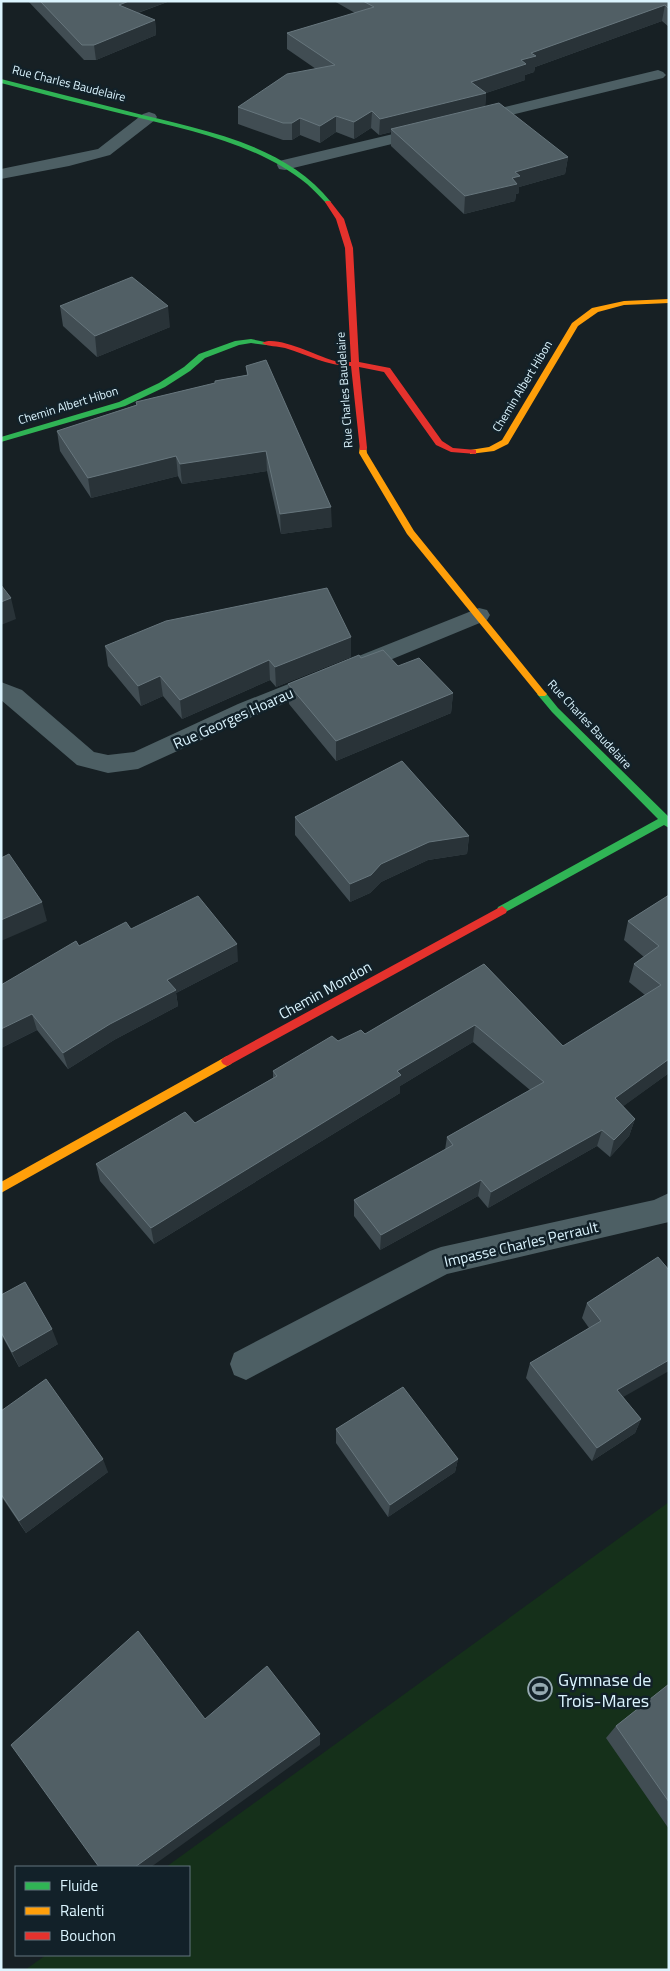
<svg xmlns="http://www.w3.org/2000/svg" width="670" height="1971" font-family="'Titillium Web',sans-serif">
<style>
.green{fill:#15301a}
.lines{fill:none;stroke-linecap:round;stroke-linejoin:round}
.street{fill:#4d5f64;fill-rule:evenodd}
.fast{fill:#30b455;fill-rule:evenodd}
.slow{fill:#ff9f0a;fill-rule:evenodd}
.jam{fill:#e5322d;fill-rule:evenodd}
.wall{fill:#414d53}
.shaded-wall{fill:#293338}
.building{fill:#515f65;stroke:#67767d}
.labels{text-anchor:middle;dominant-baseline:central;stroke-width:5;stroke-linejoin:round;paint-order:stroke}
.far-street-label{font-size:12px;fill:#dbf4fe;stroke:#122129}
.street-label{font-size:15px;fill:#dbf4fe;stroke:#122129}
.near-poi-label{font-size:18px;fill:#dbf4fe;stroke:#122129;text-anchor:start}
</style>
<rect width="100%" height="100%" fill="#172024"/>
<path class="green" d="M669,1502V1970H25L46,1955H189V1867H166Z"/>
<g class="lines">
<path class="street" d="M658,70L663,72L666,75L663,78L474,124L468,122L466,119L468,116Z
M149,112L155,114L157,117L155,120L110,155L69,166L1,179V169L98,149L143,114Z
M427,126L433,128L435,131L433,134L285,170L279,169L277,165L279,161Z
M479,608L487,610L490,615L487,620L254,716L138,769L108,773L77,765L1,700V682L22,690L94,752L108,755L134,752L238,704Z
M669,1193V1222L447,1274L246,1380L234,1375L230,1364L234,1353L430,1251L441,1247L654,1200Z"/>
<path class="fast" d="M1,79C43,90 85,100 127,111C197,129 283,142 331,202L326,203C320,197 314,190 307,184C257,143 188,130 127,115C85,105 43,94 1,83Z
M251,339L270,343L266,345L251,343L239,345L205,358L190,371L165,387L125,406L1,442V437L119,402L159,383L184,367L199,354L235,341Z
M542,691L545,692L558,708L669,817V828L664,825L502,914L497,910L498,907L658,819L552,712L537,694Z"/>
<path class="slow" d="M669,299V303L624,305L598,312L578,326L508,444L494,451L470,454V450L489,447L502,440L572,323L592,308L624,301Z
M360,446H366L367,453L414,531L545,692L547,694L545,696H539L407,534L359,453Z
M227,1056L231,1058L233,1061L231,1064L1,1193V1182Z"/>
<path class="jam" d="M326,201H330L344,219L353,248L359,362L390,368L442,441L453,448L476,450V454L451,452L436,445L384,372L359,367L367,448L366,450H360L351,366C328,366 308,355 285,348C278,346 268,347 262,343C276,334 319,357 335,361C340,362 346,362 351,362L345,248L336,219L325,202Z
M502,906L507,910L506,913L231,1064L227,1066L223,1064L221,1061L223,1058Z"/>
</g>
<path class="wall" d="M28,1H170L138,13L155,20L156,35L96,60H84Z
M334,1H669V27L662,21L535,67L534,72L525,75V80L486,93L485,107L568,157L565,174L519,187V193L516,194L515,201L464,214L391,146V132L379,135L371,128L354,139L336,132L320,143L300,135L292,140H283L238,124V107L316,69L287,49V33L355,13Z
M60,306L170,327L97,357L63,326Z
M246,366L332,527L281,534L267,471L182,484L178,476L91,498L60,451L57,431L136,405V402L215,383V381L247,375Z
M105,646L351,657L276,687L270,680L182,719L163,696L141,706L108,666Z
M361,658L398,666L453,693L451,713L336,761L289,704L288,684Z
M295,817L469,836L467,854L428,860L381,882L370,893L350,902L295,835Z
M669,895V1073L623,1106L635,1119L629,1136L610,1157L597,1146L488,1208L478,1196L380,1250L354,1216V1200L445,1150L447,1137L530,1090L473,1042L400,1086V1093L154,1244L100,1181L96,1164L195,1123L273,1078V1071L338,1041L365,1034L484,964L563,1046L645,995L629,982L634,964L644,957L624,940L628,921Z
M131,929L238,961L176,993L178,1006L114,1040L68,1069L37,1030L1,1048L79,946Z
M658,1257L623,1397L641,1419L635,1433L592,1461L526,1378L530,1363L589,1328L582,1318L587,1303Z
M1,1295L58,1344L19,1367L1,1334Z
M1,1411L108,1472L26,1533L1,1496Z
M336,1429L458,1459L455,1472L388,1517L336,1443Z
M669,1684V1829L606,1738L616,1726Z"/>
<path class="shaded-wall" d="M129,1H170L120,19L119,5Z
M665,5L662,21L535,67L534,72L525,75V80L483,94L486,93L485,110L391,129V132L379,135L380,119L471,82L521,60L531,53Z
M155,20L156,35L96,60L94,45Z
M372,111L371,128L354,139V122Z
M336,116V132L320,143V126Z
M300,118V135L292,140V123Z
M568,157L565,174L519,187V193L516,194L515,201L464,214L465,196L512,178L515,172Z
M168,306L170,327L97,357L95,336Z
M266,451L267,471L182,484L180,464Z
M176,456L178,476L91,498L88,478Z
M331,507L332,527L281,534L280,514Z
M11,598L16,619L1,625V602Z
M351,637V657L276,687L275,667Z
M269,660L270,680L182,719L180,700Z
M160,676L163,696L141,706L138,686Z
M453,693L451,713L336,761V741Z
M469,836L467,854L428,860L381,882L370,893L350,902V884L381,864L429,842Z
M42,902L47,921L1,941V920Z
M237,944L238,961L176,993L178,1006L114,1040L68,1069L63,1053L167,980Z
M32,1014L37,1030L1,1048V1029Z
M475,1025L473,1042L400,1086V1093L154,1244L151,1228L397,1071Z
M669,1059V1073L610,1116L615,1098Z
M635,1119L629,1136L610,1157L614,1140Z
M602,1130L597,1146L488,1208L491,1192Z
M481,1180L478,1196L380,1250L381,1235Z
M52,1329L58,1344L19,1367L12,1352Z
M669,1360V1371L611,1404L617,1390Z
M641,1419L635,1433L592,1461L597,1448Z
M103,1459L108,1472L26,1533L19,1521Z
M458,1459L455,1472L388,1517L390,1505Z
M320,1734V1745L151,1867H135Z"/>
<path class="building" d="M40,1H129L119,5L155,20L94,45H82Z
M363,1H669V9L665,5L531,53L536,56L521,60L526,64L471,82L486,93L380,119L372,111L354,122L336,116L320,126L300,118L292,123H283L238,107L287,74L335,65L287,33L374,7Z
M499,103L568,157L515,172L520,176L512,178L517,184L465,196L391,129Z
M132,277L168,306L95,336L60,306Z
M266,360L331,507L280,514L266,451L180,464L176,456L88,478L57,431L137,405L136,402L215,383V381L248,375L246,366Z
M1,585L11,598L1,602Z
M327,588L351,637L275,667L269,660L180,700L160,676L138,686L105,646L166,621Z
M383,650L398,666L419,658L453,693L336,741L288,684L359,655L361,658Z
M402,761L469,836L429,842L381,864L371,875L350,884L295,817Z
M9,854L42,902L1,920V858Z
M669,895V1059L615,1098L635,1119L614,1140L602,1130L491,1192L481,1180L381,1235L354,1200L453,1145L447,1137L544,1082L475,1025L397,1071L401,1075L151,1228L96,1164L185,1112L195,1123L277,1076L273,1071L332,1036L338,1041L361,1030L365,1034L484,964L563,1046L661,985L634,964L659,946L628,921Z
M198,896L237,944L167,980L176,990L110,1024L63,1053L32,1014L1,1029V985L76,941L79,946L126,922L131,929Z
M658,1257L669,1270V1360L617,1390L641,1419L597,1448L530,1363L601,1321L587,1303Z
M25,1282L52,1329L12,1352L1,1332V1295Z
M46,1379L103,1459L19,1521L1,1494V1411Z
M403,1387L458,1459L390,1505L336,1429Z
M138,1631L205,1719L267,1666L320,1734L135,1867H99L11,1745Z
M669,1684V1802L616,1726Z"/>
<defs>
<g id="stadium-ring" transform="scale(1.25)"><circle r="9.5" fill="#122129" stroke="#96aab2" stroke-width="1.5"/><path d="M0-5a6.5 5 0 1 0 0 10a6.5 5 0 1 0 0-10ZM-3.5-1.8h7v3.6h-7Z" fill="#96aab2"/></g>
</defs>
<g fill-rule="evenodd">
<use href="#stadium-ring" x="540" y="1689"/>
</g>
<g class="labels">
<g class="far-street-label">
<text transform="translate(69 83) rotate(14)">Rue Charles Baudelaire</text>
<text transform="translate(522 386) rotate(-59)">Chemin Albert Hibon</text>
<text transform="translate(344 390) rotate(-94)">Rue Charles Baudelaire</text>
<text transform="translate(68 405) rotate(-17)">Chemin Albert Hibon</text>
<text transform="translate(590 724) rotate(47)">Rue Charles Baudelaire</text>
</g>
<g class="street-label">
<text transform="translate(233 718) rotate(-24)">Rue Georges Hoarau</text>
<text transform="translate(325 990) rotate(-29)">Chemin Mondon</text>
<text transform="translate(521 1244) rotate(-13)">Impasse Charles Perrault</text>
</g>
<g class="near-poi-label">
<text x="558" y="1679">Gymnase de<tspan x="558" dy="21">Trois-Mares</tspan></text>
</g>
</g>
<rect width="670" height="1971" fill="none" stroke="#dbf4fe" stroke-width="5"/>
<rect x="15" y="1866" width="175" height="90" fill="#122129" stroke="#62757e"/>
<rect x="25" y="1882" width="25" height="8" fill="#30b455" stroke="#62757e"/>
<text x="60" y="1891" font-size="15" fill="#dbf4fe">Fluide</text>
<rect x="25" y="1907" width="25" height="8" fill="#ff9f0a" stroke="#62757e"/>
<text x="60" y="1916" font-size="15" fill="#dbf4fe">Ralenti</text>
<rect x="25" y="1932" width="25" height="8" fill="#e5322d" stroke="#62757e"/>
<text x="60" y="1941" font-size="15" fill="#dbf4fe">Bouchon</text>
</svg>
